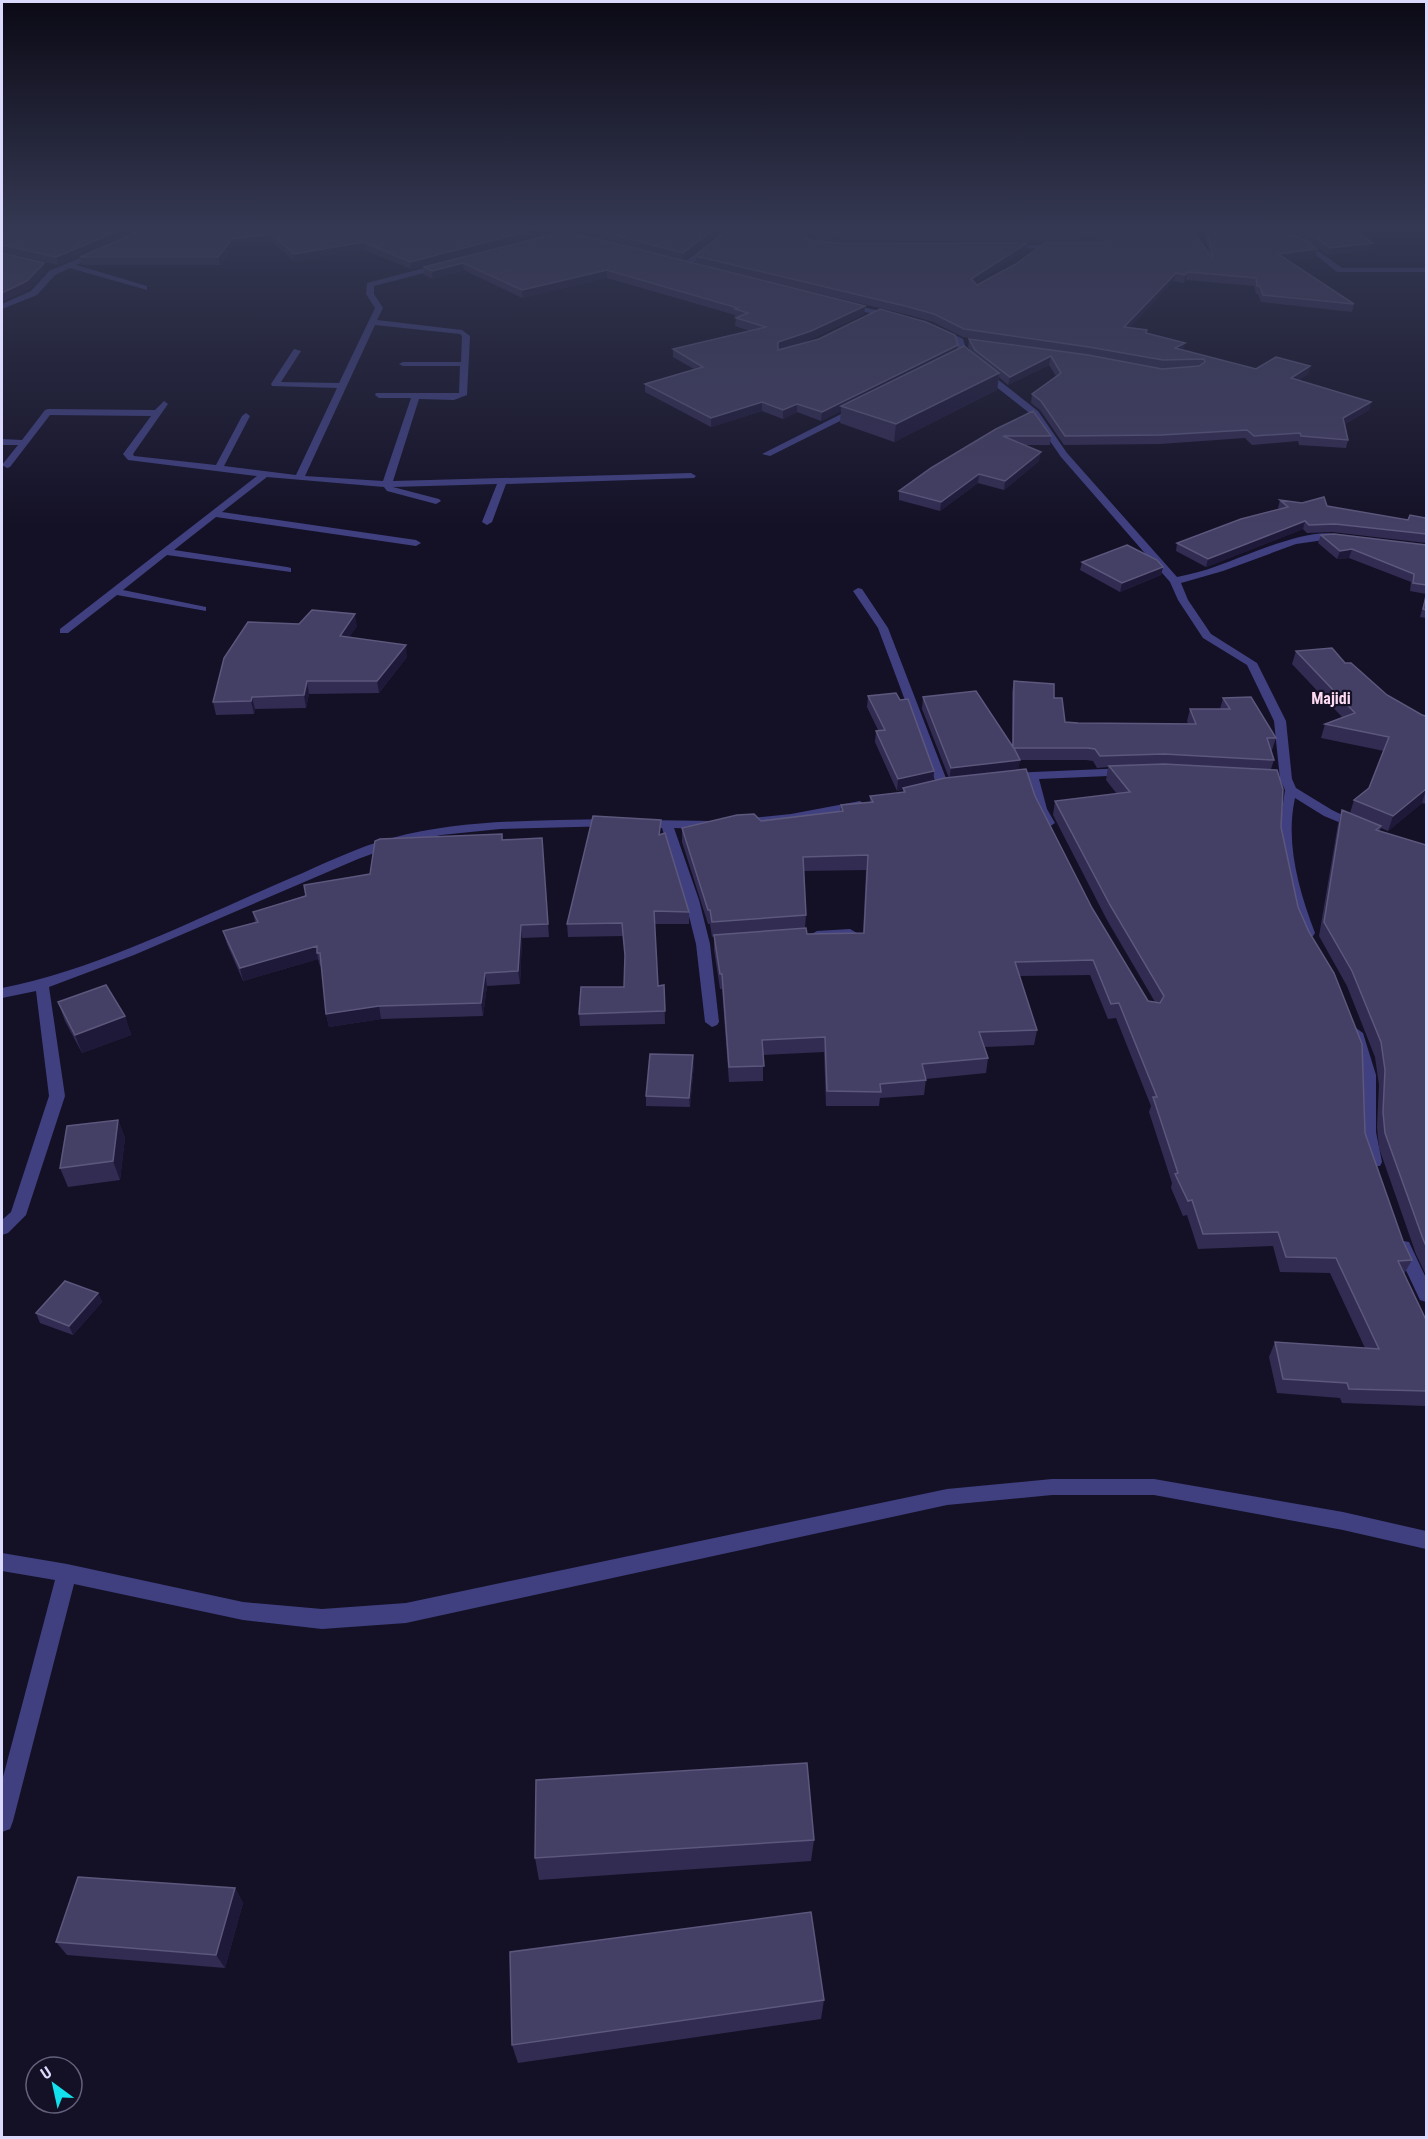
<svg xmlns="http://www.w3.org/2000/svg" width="1428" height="2139" font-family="'Roboto Condensed',sans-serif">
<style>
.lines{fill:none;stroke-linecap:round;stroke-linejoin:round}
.minor{fill:#404081;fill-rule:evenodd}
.wall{fill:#322c52;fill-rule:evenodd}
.shaded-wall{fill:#1e1939}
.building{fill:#443f64;stroke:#5c577c;stroke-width:1.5}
.labels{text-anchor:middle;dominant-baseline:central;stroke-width:4.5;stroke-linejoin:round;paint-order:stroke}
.far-quarter-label{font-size:16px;font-weight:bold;fill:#fcdaf1;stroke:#141126}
</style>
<rect width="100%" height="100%" fill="#141126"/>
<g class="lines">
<path class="minor" d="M548,229H557L579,238L574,239Z
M727,229H734L688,268H682V264Z
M1261,229H1270L1310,245L1342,268H1426V272H1337L1306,247Z
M1007,245H1058L1062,247L1058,249L1005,248Z
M99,250L101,253L76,265L147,286V290L70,268L55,275L37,295L2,309V304L31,291L49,271Z
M444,263L447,267L374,286V294L383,308L377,320L462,330L470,336L467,395L454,400L419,399L393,481L691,473L696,476L694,478L506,484L492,522L487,525L482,522L497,484L393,487L439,499L441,501L436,504L387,491L384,487L267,477L222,512L416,540L421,543L416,546L216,517L174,550L287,567L291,568V572L167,555L123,590L206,607V611L117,595L68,633H60V629L257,476L128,460L123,454L151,416L50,415L10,467L7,468L2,465L18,445H2V439L22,440L45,410L48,409L155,410L164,401L168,404L133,454L134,456L216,465L242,416L246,413L250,416L224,466L296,475L337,388L272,386L271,384L294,349L301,351L281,382L339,383L375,308L366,294L367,283ZM375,325L460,334L462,336L461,362H403L399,364L403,366H460L459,393H376L375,395L379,398H411L383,481L305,476Z
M844,303L894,314L898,316L894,318L841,307L840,305Z
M937,329H943L963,339L968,355L973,360L1038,411L1067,453L1177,577C1191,574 1204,571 1217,566C1244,557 1321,520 1345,538L1340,541L1324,540L1296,544L1223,571L1181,583L1188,600L1211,634L1257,663L1286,721L1292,779L1296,788L1332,810L1363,825L1357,829L1353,828L1324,816L1295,798C1285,843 1299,891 1315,933L1313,936L1308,937L1301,933L1290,899L1282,861L1280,824L1285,790L1280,779L1274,721L1247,665L1203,638L1178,600L1170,582L1061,457L1032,415L967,364L960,356L956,342L937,333Z
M859,405L863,408L862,410L770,456L762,454Z
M858,588L862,589L888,628L949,786L947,789H939L937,786L878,628L853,591Z
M1127,768L1131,769V775L1039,779L1047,809L1055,823L1049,827L1045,826L1035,809L1027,780L1010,781L1004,777L1010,773Z
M860,801L866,805L864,808L791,822L742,827L736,823L742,819L791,814Z
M610,819L614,820L616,823L614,826L500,829L441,835L399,844L358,859L134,955L49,987L65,1096L26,1215L8,1233L2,1235V1220L11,1212L49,1096L36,991L2,998V988C102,968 197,918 291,878C324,864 357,847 392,838C463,819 537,821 610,819Z
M643,820L712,821L718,825L712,829L674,828L699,900L710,944L719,1022L717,1025L712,1027L705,1022L696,944L685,900L662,828L639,827L637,824Z
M850,929L857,933L855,936L817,939L810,935L817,931Z
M1356,1028L1363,1033L1376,1075V1132L1382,1162L1380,1166H1368C1354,1141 1363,1110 1361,1083C1360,1066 1355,1049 1349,1033Z
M1403,1241L1409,1242L1426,1278V1302L1420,1300L1395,1247L1397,1242Z
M1052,1479H1154L1343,1512L1426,1531V1549L1343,1530L1154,1495H1052L947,1505L406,1623L322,1629L243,1620L74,1584L13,1821L10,1829L2,1832V1781L55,1580L2,1571V1553L67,1564L243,1602L322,1609L406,1603L947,1489Z"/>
</g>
<path class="wall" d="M2,229H142L58,265L3,252L2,253Z
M144,229L551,233L411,269L365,250L295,262L272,242L233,247L220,265H82L80,257Z
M566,229H724L684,260L696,263V256L812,240L843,244L1027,243L1026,250L975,283L977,285L1102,243L1101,242L843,243L817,240L804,229H1054L1055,230L1059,229H1191L1209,253L1204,229H1275L1317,249L1315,257L1287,260L1354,304L1352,312L1261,302L1258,294H1256L1254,286L1186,280L1184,283L1174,281L1130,327L1147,330L1146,333L1183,350L1256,369L1310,366L1308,374L1299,380L1371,402L1369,410L1345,424L1348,440L1346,448L1299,445L1298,441L1252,445L1245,438L1160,444L1064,445L1040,410L1031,403L1032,394L1056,376L1049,365L1008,385L999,377L997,390L894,442L840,423L841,411L821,421L797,412L783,419L762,411L711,427L645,392V384L694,369L673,357V349L750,331L735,326L736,318H737L735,317V315L607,278L522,298L464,270L433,279L424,275V267L565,231L672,258ZM741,275L909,315L933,322L963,337L1087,355L969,339L968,347L970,350L958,349V345L786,348L811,339L864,314L865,306Z
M1276,229H1353L1371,251L1328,255L1311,243Z
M996,429L1051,436L1050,445H1024L1039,461L1004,490L978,483L940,511L899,500V491Z
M1280,500L1327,506L1408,520L1426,518V543L1332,532L1307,533L1303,529L1206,567L1176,551L1177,543L1279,509L1278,508Z
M1321,535L1426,545V594L1410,591L1411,582L1349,558L1337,559L1318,543Z
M1082,562L1163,567L1161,575L1120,592L1080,570Z
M1426,595V618L1420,617Z
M299,624L357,626L349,637L407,657L379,693L309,694L306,708L255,709L254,714L216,715L213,702Z
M1296,651L1345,663L1387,695L1422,715L1426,716V804L1422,803L1388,831L1381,828L1379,832L1426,845V1273H1425L1416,1254L1379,1148L1377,1127L1379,1085L1375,1057L1347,986L1319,936L1338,824L1342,810L1350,813L1354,800L1369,788L1384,751L1321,738L1325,724L1342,717L1292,664Z
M1014,681L1054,698L1065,722L1078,723L1188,724L1187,721L1190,709H1220L1223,698L1276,738L1272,750H1271L1274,760L1271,769L1281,827L1298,907L1365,1133L1403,1241L1412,1260L1404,1274L1426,1320V1406L1342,1403L1340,1398L1277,1393L1269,1357L1275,1342L1365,1348L1330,1273L1280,1272L1273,1246L1198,1249L1187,1215L1183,1216L1171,1188L1172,1183L1149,1112L1151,1106L1116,1018L1108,1019L1090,975L1020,976L1037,1030L1034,1045L984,1047L988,1058L986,1073L926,1079L924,1095L880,1098L879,1106H826L824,1052L763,1055V1081L729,1082L722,989H720L714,950V936L712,937L710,924H708L682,842V828L761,821L840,811L841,805L870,802V796L903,792V789L897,791L875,742L876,731L878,730L867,707L868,696L934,771L933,781L949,778L922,709L923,697L1012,745V692ZM1020,760H1086L1093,761L1097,768L1108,767L1106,780L1117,794L1055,801L1053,815L1107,920L1155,1002L1148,1001L1092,908L1035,796L1018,769ZM866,870L863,933L807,934L805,928L806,915L804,871Z
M502,834L503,840L542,838L549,937L522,938L520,984L487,986L483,1016L381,1019L329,1027L326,1014L322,966H320L318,959L243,981L227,944L223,931L255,922L253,912L370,874Z
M661,834L689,912V924H655L658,986L664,985L665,1024L580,1026L579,1014L624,987L625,958L623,936L568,937L567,924Z
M58,1002L125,1016L131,1035L82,1053L65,1021Z
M694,1064L690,1107L646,1106V1096Z
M118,1120L125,1138L120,1180L68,1187L60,1168Z
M98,1293L102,1302L73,1335L40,1323L36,1313Z
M814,1840L811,1861L539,1880L535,1858Z
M235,1888L243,1903L225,1968L67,1955L56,1942Z
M824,2000L821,2019L518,2063L512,2045Z"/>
<path class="shaded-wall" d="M123,229H142L58,265L56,257Z
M536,229H551V233L411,269L410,262Z
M714,229H724L683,261V253Z
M271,234L272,242L233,247L220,265L218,257L232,239Z
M364,242L365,250L295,262L294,254Z
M1027,243L1026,250L970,287L971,279Z
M1373,243L1371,251L1328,255L1330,248Z
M1317,249L1315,257L1276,262L1278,254Z
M44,263L46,271L30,289L2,302V293Z
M463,263L464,270L433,279L432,271Z
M607,270V278L522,298V290Z
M1188,272L1186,280L1184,283L1185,275Z
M1176,273L1174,281L1123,335L1124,327Z
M865,306L864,314L811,339L778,351V342Z
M1185,343L1183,351L1175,348Z
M958,345L957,354L841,406V411L821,421L822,412Z
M1051,356L1049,365L1008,385L1010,377Z
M1310,366L1308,374L1289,386L1291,378Z
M999,373L997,390L894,442L896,424Z
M762,402V411L711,427V418Z
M1371,402L1369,410L1341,426L1343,418Z
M797,404V412L783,419V410Z
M1041,452L1039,461L1004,490L1005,481Z
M979,474L978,483L940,511L941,502Z
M1305,521L1303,529L1206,567L1208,559Z
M1352,549L1349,558L1337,559L1340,551Z
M1163,567L1161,575L1120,592L1122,583Z
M355,614L357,626L342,648L340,636Z
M406,645L407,657L379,693L377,681Z
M307,681L309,694L306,708L304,695Z
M252,697L255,709L254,714L251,701Z
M1020,760L1018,771L949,780L951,768Z
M934,771L933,782L897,791L898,779Z
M1426,789L1422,803L1388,831L1393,816Z
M521,925L522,938L520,984L518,971Z
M317,946V953L318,959L243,981L240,968Z
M485,973L487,986L483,1016L481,1003Z
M379,1006L381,1019L329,1027L326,1014Z
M125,1016L131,1035L82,1053L75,1035Z
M693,1055L694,1064L690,1107L689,1098Z
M118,1120L125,1138L120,1180L113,1161Z
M98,1293L102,1302L73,1335L69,1326Z
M235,1888L243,1903L225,1968L216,1955Z"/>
<path class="building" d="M2,229H123L56,257L2,245Z
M144,229H536L410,262L364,242L294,254L271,234L232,239L218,257H80Z
M593,229H714L683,253Z
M729,229H798L812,240L843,244L1027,243L971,279L977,285L1016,264L1045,243H1102L1108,238L1102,234L844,235L817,232L813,229H1054L1055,230L1061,229H1191L1213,259L1207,229H1275L1307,241L1317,249L1278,254L1354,304L1263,295L1260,286H1257L1256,278L1188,272L1185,275L1176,273L1124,327L1147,330L1146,333L1185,343L1175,348L1256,369L1276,357L1310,366L1291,378L1371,402L1343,418L1348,440L1301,436L1300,433L1254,436L1247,430L1161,435L1065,436L1041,401L1032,394L1061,373L1051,356L1010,377L975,350L969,339L1088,355L1162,369L1199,366L1205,362L1204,359L1163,360L1089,347L964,329L934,314L909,307L696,256Z
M1296,229H1353L1373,243L1330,248L1313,235Z
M565,231L865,306L811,331L778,342V350L819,339L880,309L926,322L955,335L958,345L822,412L797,404L783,410L762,402L711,418L645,384L703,367L673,349L766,327L736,318L748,313L735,309L738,308L607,270L522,290L463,263L432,271L424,267Z
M2,253L44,263L27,281L2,293Z
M964,346L999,373L896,424L841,406Z
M1033,411L1051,436H1003L1041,452L1005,481L979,474L941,502L899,491L931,468L996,429Z
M1324,497L1327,506L1408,520L1410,515L1426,518V534L1335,524L1309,525L1305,521L1208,559L1177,543L1241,519L1288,507L1280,500L1302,503Z
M1334,534L1426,545V585L1413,583L1414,574L1352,549L1340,551L1321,535Z
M1127,545L1157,560L1163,567L1122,583L1082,562Z
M1426,596V610L1423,609Z
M312,610L355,614L340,636L406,645L377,681H307L304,695L252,697L251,701L213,702L224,658L248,622L299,624Z
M1332,648L1345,663H1351L1387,695L1422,715L1426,716V789L1393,816L1354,800L1369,788L1389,737L1325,724L1355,713L1296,651Z
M1014,681L1054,684V698H1062L1065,722L1078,723L1196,724L1190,709H1230L1223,698L1251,697L1276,738H1267L1274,760L1164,754L1100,756L1095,749L1088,748H1014L1020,760L951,768L923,697L976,691L1013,747Z
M896,693L900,700L908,699L934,771L898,779L876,731L885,730L868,696Z
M1164,764L1277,770L1283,789L1281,827L1298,907L1309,932L1334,973L1362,1044L1365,1133L1403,1241L1412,1260L1398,1261L1426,1320V1391L1349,1389L1347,1383L1283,1379L1275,1342L1379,1349L1336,1258L1286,1257L1278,1232L1203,1234L1192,1200L1188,1201L1175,1174L1178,1173L1153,1097H1157L1119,1003L1111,1004L1093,960L1015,962L1037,1030L979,1032L988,1058L922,1064L926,1080L880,1084L881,1092L827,1091L825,1037L762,1040L764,1066L729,1067L722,974H720L714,935L806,928L807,934L864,933L868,855L803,857L806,915L712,922L710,910H708L682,828L737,815L754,814L761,821L843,811L841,805L873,802L870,796L905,792L903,788L945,778L1026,769L1035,796L1092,908L1148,1001L1160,1003L1164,996L1110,905L1055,801L1130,792L1109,766Z
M1342,810L1381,826L1376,830L1426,845V1246L1423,1239L1385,1133L1383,1112L1385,1070L1381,1042L1352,971L1324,922Z
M593,816L661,820L659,835L665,833L689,912L654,911L658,986L664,985L665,1011L579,1014L581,987H624L625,955L622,923L567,924Z
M502,834V840L542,838L548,924L521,925L518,971L485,973L481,1003L379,1006L326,1014L320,953H317V946L240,968L223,931L258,922L253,912L306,896L304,885L370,874L375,841L380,839Z
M106,985L125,1016L75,1035L58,1002Z
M650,1054L693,1055L689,1098L646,1096Z
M118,1120L113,1161L60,1168L67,1126Z
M65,1281L98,1293L69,1326L36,1313Z
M807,1763L814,1840L535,1858L536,1780Z
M78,1877L235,1888L216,1955L56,1942Z
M811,1912L824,2000L512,2045L510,1952Z"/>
<linearGradient id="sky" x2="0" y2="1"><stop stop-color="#0b0915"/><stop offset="0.43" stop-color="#343852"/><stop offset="1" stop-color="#343852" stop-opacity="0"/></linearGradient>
<rect width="1428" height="528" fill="url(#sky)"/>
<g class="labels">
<g class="far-quarter-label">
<text x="1331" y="698">Majidi</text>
</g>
</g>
<rect width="1428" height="2139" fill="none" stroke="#dbd9fc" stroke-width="6"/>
<g transform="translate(54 2085) rotate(327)"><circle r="28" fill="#141126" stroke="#64617c" stroke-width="1.5"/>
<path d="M0-4.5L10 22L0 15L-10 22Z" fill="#13e1ed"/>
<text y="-9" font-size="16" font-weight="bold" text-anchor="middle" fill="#dbd9fc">U</text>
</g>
</svg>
